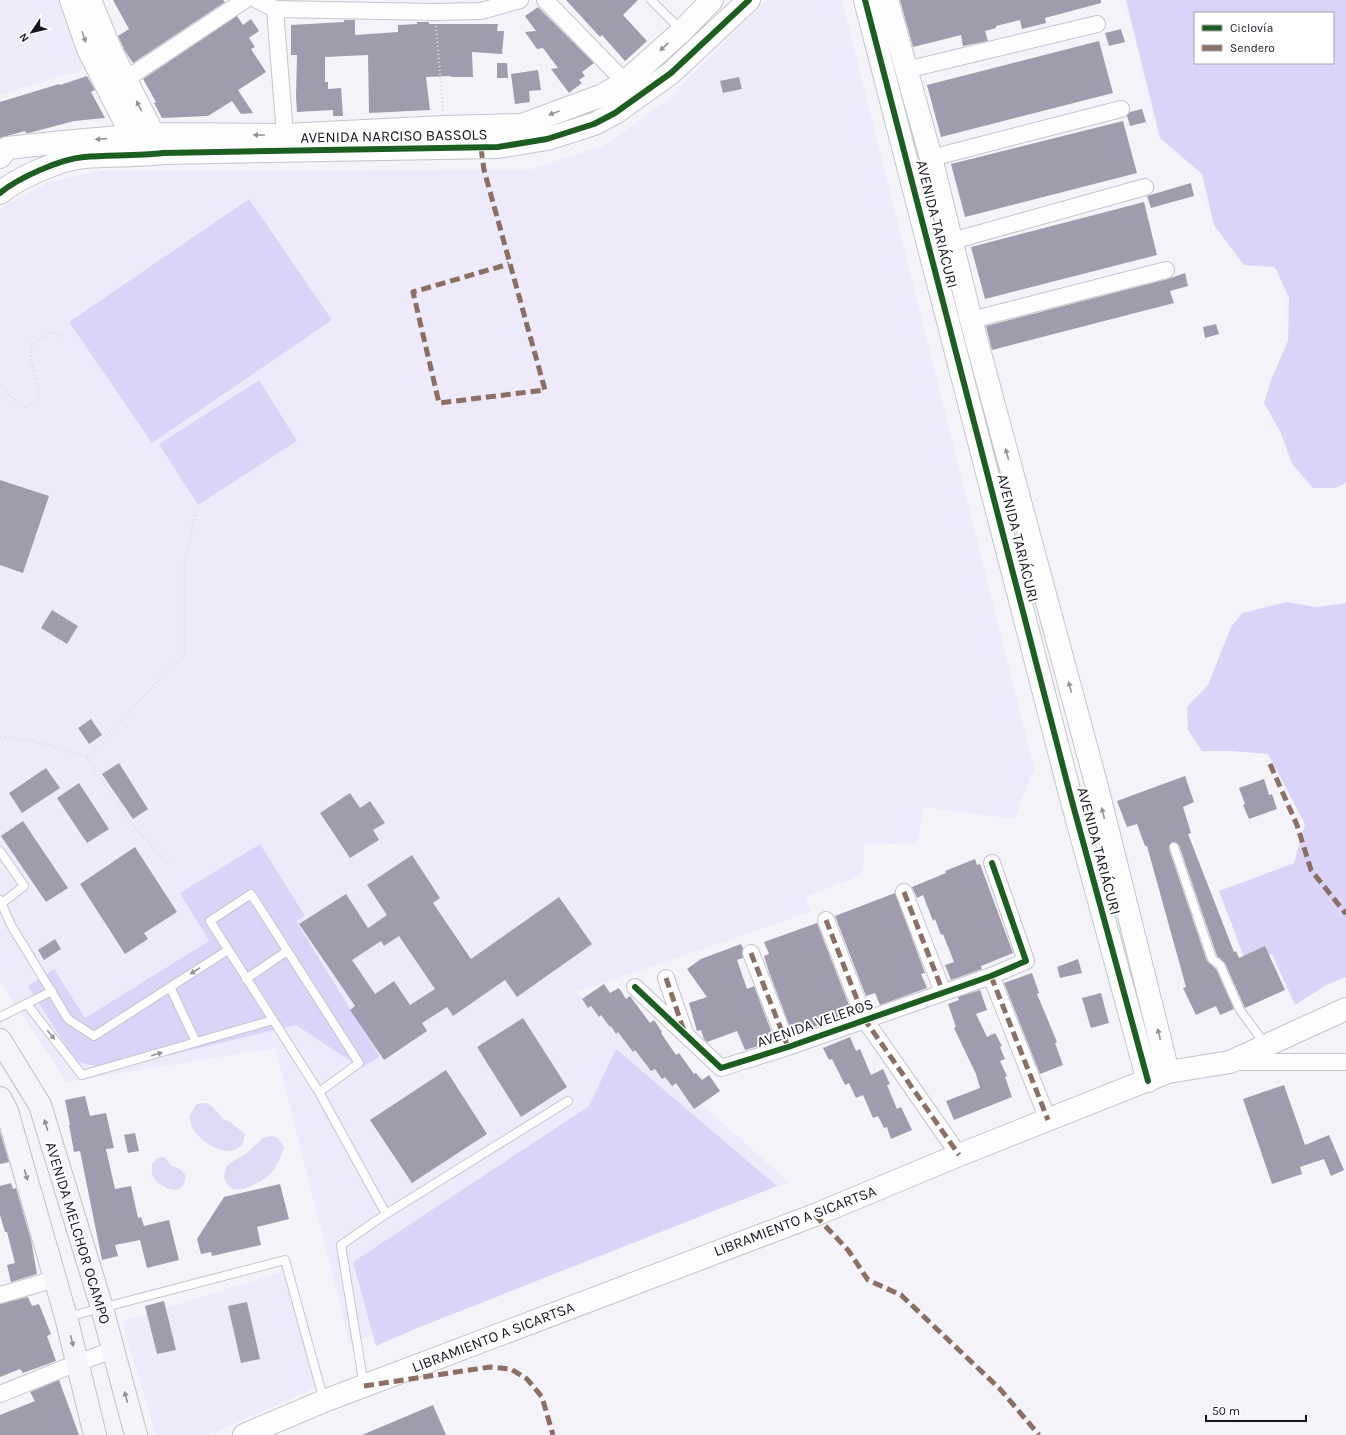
<svg xmlns="http://www.w3.org/2000/svg" width="1346" height="1435" font-family="Karla,sans-serif">
<style>
.built{fill:#edebfb}
.green{fill:#dad4f9;fill-rule:evenodd}
.water{fill:#dedaf5}
.building{fill:#a09cae;fill-rule:evenodd}
.lines{fill:none;stroke-linecap:round;stroke-linejoin:round}
.lane-casing{stroke:#c5c4cd;stroke-width:10}
.street-casing{stroke:#c5c4cd;stroke-width:18}
.secondary-casing{stroke:#c5c4cd;stroke-width:24}
.primary-casing{stroke:#bfbdc9;stroke-width:24}
.path{stroke:#dcdcde;stroke-width:2.5;stroke-dasharray:1 3;stroke-linecap:butt}
.lane{stroke:#fdfdfe;stroke-width:8}
.street{stroke:#fdfdfe;stroke-width:16}
.secondary{stroke:#fdfdfe;stroke-width:22}
.primary{stroke:#f5f4fa;stroke-width:22}
.quiet{stroke:#8d6e63;stroke-width:5;stroke-dasharray:10 5;stroke-linecap:butt}
.cycleway-casing{stroke:#fff;stroke-width:8}
.cycleway{stroke:#1b5e20;stroke-width:6}
.oneway{fill:#95949a}
.oneway2{fill:#918f97}
.labels{text-anchor:middle;dominant-baseline:central;stroke-width:4;stroke-linejoin:round;paint-order:stroke}
.street-label{font-size:15px;fill:#16141f;stroke:#fff}
</style>
<rect width="100%" height="100%" fill="#f4f3fa"/>
<path class="built" d="M0,0H66L89,68L0,95Z
M767,0H842L1034,769L1014,819L923,807L917,843L865,845L862,875L805,897L811,912L576,992L789,1182L350,1344L275,1048L67,1082L0,981V210L9,203L48,183L97,171L528,170L602,146L663,104Z
M283,1271L317,1387L209,1435H156L122,1322Z"/>
<path class="green" d="M1126,0H1346V483L1335,488H1313L1292,464L1281,433L1264,403L1271,380L1288,341L1289,298L1275,267L1244,265L1214,225L1202,174L1160,138ZM1195,13H1333V63H1195Z
M249,199L332,320L152,443L69,322Z
M259,380L297,441L198,505L159,444Z
M1286,602L1316,607L1346,603V977L1326,985L1295,1005L1272,954L1247,965L1219,891L1294,863L1305,824L1268,754L1232,751H1202L1188,730L1187,707L1208,685L1231,627L1242,613Z
M260,844L305,916L296,921L380,1057L361,1068L296,1025L111,1069L76,1062L28,986L54,969L85,1018L209,941L180,893Z
M616,1049L777,1186L415,1329L376,1346L353,1262L589,1106Z"/>
<path class="water" d="M206,1103L212,1106L223,1119L230,1122L245,1134L242,1145C238,1148 234,1151 228,1151C210,1149 189,1134 190,1115L196,1104Z
M271,1136L277,1137L284,1147C282,1155 277,1165 272,1172C266,1180 242,1192 233,1189C228,1187 226,1181 224,1177L227,1165L247,1153L263,1138Z
M161,1157L165,1158L173,1167L179,1168L185,1174C185,1177 185,1181 184,1183C179,1197 158,1186 153,1177C151,1174 152,1168 152,1164L156,1159Z"/>
<path class="building" d="M113,0H223L225,2L133,63L125,51L118,36L129,29Z
M566,0H638L623,15L647,41L625,61L602,35L600,37Z
M900,0H1101V3L1045,18L1046,23L1022,29L1020,20L996,26V28L985,31L988,41L963,46L961,35L913,47Z
M538,7L594,63L582,72L585,76L579,80L582,83L569,93L551,69L558,68L543,48L537,49L525,32L536,31L525,16Z
M237,16L243,25L251,19L259,31L249,38L255,47L251,49L266,72L238,90L253,113L241,114L232,101L208,116L162,118L154,103L156,102L143,79Z
M344,20H355V35L398,32V25L417,24V22H429V24H498L497,31H504L502,54L472,52L473,77H451V76L426,77L430,110L369,113L368,55L325,57V82H328V89L341,88L343,116H333V110L297,112L296,96L297,55H291V25L344,22Z
M1121,29L1125,42L1109,46L1105,33Z
M1099,41L1113,93L941,137L927,85Z
M497,63H507L508,78H497Z
M538,70L541,90L529,91L530,102L515,104L511,74Z
M87,76L95,90L91,92L105,118L74,121L29,133H26L25,131L0,138V102L59,84L60,85Z
M739,77L742,89L723,93L720,81Z
M1142,109L1146,122L1130,126L1127,116L1130,112Z
M1123,121L1137,173L965,217L951,164Z
M1191,183L1194,196L1151,208L1147,196Z
M1144,202L1157,255L985,299L971,247Z
M1185,273L1188,286L1170,291L1174,303L992,350L986,326L1168,279Z
M1216,324L1219,334L1205,338L1203,327Z
M0,480L49,496L23,573L0,565Z
M52,610L78,626L67,644L41,628Z
M91,719L102,735L89,744L78,728Z
M119,763L148,809L133,819L102,774Z
M46,768L60,788L22,813L9,793Z
M1185,776L1194,802L1183,807L1191,833L1188,834L1234,952L1236,951L1239,958L1265,946L1285,990L1245,1008L1225,963L1217,956L1179,845L1175,842H1172L1169,846V849L1207,961L1216,969L1234,1009L1220,1015L1216,1006L1196,1015L1183,988L1186,987L1147,846H1145L1137,824L1127,827L1117,801Z
M1264,779L1269,795L1272,794L1277,809L1249,819L1243,805L1245,804L1239,788Z
M79,783L109,829L87,843L57,798Z
M350,793L360,808L370,801L385,823L373,830L379,840L350,858L320,813Z
M23,821L68,888L46,902L1,836Z
M135,847L177,912L144,933L148,939L125,954L80,884Z
M412,855L440,898L433,903L471,959L559,897L592,944L517,997L505,980L453,1016L447,1007L422,1023L427,1031L384,1060L350,1010L355,1006L299,924L346,894L368,928L387,915L367,885ZM399,936L435,989L410,1005L394,981L375,994L352,960L381,941L384,946Z
M975,859L977,865L980,864L1013,953L981,966L982,969L951,980L945,965L954,962L943,934L941,935L935,919L933,921L923,895L917,898L912,887L946,873L945,871Z
M895,893L925,973L921,974L927,988L880,1005L875,993L866,996L835,916Z
M817,923L852,1013L793,1035L769,972L764,956L769,954L764,942Z
M55,939L61,949L44,960L38,950Z
M741,944L743,948L742,952L743,958L737,960L747,989L754,986L775,1041L745,1050L737,1031L707,1042L704,1039L701,1030L697,1031L689,1003L707,997L687,969L701,959Z
M1078,959L1082,973L1060,978L1057,967Z
M1032,973L1039,993L1037,994L1057,1042L1055,1043L1063,1065L1040,1074L1004,983Z
M604,984L610,993L619,988L626,999L630,996L650,1023L654,1020L662,1032L661,1033L676,1055L679,1053L694,1074L696,1073L702,1080L709,1075L720,1091L694,1109L676,1083L672,1086L665,1077L662,1079L655,1069L651,1071L635,1050L633,1052L618,1032L616,1034L611,1026L610,1027L601,1015L599,1017L591,1006L588,1008L582,999Z
M980,990L987,1010L976,1014L987,1037L995,1033L1002,1046L1000,1047L1005,1059L1000,1061L1007,1076L1005,1077L1012,1097L954,1120L946,1101L980,1088L976,1074L954,1028L956,1027L948,1004L959,1000L958,997Z
M1101,993L1109,1023L1091,1028L1082,998Z
M523,1018L567,1087L521,1117L477,1047Z
M850,1037L856,1051L860,1049L871,1075L883,1069L890,1084L887,1085L897,1109L901,1107L912,1130L891,1139L887,1127L884,1128L878,1116L873,1118L863,1095L856,1098L849,1083L845,1085L832,1059L829,1060L823,1048Z
M446,1070L487,1134L412,1183L370,1120Z
M1284,1085L1305,1145L1329,1135L1344,1170L1331,1176L1324,1159L1300,1167L1302,1174L1272,1184L1243,1099Z
M85,1096L90,1116L106,1113L114,1148L106,1149L115,1189L131,1186L138,1218L141,1217L144,1226L169,1220L179,1260L147,1268L140,1240L115,1245L118,1256L102,1260L80,1151L74,1152L69,1125H70L65,1100Z
M0,1132L9,1162L0,1164Z
M135,1133L139,1151L128,1153L124,1135Z
M11,1183L13,1189L16,1188L31,1240L37,1274L11,1282L7,1265L15,1263L7,1232H5L0,1215V1186Z
M280,1184L289,1219L257,1227L261,1245L212,1256L211,1252L201,1254L197,1239L224,1197Z
M28,1297L32,1306L39,1304L51,1334L47,1336L56,1361L23,1373L20,1369L0,1377V1304Z
M164,1301L176,1350L157,1354L145,1306Z
M247,1302L260,1359L241,1363L228,1306Z
M59,1380L79,1435H0V1415L35,1401L30,1392Z
M433,1405L446,1435H362Z"/>
<g class="lines">
<g class="lane-casing">
<path id="lane" d="M651,0L681,30
M1174,847L1212,959L1220,965L1240,1010L1265,1044
M0,851L24,886L2,903
M0,900L11,925L68,1019L94,1036L228,950
M246,979L287,951
M170,987L196,1042
M27,1004L82,1075L273,1020
M0,1017L52,991
M319,1092L359,1063L251,894L210,921L319,1092L386,1214L568,1101
M67,1317L285,1260L324,1401
M364,1386L341,1245L386,1214"/>
</g>
<g class="street-casing">
<path id="street" d="M257,0L275,9L434,12L481,11L520,0
M545,0L625,82
M275,9L285,135
M906,70L1097,24
M126,79L245,0
M931,158L1121,109
M952,241L1145,187
M971,320L1166,270
M904,892L943,992
M826,920L865,1020L959,1155
M751,953L788,1047
M991,976L1048,1120
M666,978L685,1033
M635,987L721,1068L788,1047L991,976L1026,961L992,863
M1235,1062H1346
M0,1295L55,1279
M0,1394L77,1363L113,1350"/>
</g>
<g class="secondary-casing">
<path id="secondary" d="M71,0L88,49L132,136L137,149
M90,0L111,51L160,147
M865,0L1070,794L1148,1081
M887,0L931,158L971,320L1097,787L1168,1072
M0,157L7,148L63,142L154,134L285,135L444,127L522,125L603,95L625,82L682,31L712,0
M0,193C18,178 60,159 84,157C110,155 137,156 163,153L498,147L547,139L594,124L615,113L671,73L749,0
M244,1435L324,1401L815,1215L959,1155L1168,1072L1230,1062L1346,1009"/>
</g>
<g class="primary-casing">
<path id="primary" d="M0,1040L40,1105L102,1308L136,1435
M0,1098L7,1111L66,1317L95,1435"/>
</g>
<path class="path" d="M436,26L443,111
M0,386L11,397L25,407L36,402L39,393L30,357L32,344L50,332L64,336
M0,737L35,741L86,757
M168,863L135,828L86,757L185,653V561L196,512"/>
<use href="#lane" class="lane"/>
<use href="#street" class="street"/>
<use href="#secondary" class="secondary"/>
<use href="#primary" class="primary"/>
<path class="quiet" d="M481,148L484,170L545,390L439,403L413,292L509,264
M1270,764L1297,825L1311,870L1346,914
M904,892L943,992
M826,920L865,1020L959,1155
M751,953L788,1047
M991,976L1048,1120
M666,978L684,1031
M815,1215L848,1250L868,1280L901,1295L1000,1389L1039,1435
M364,1386L490,1367L511,1369L527,1379L542,1397L553,1435"/>
<g class="cycleway-casing">
<path id="cycleway" d="M865,0L1070,794L1148,1081
M0,193C18,178 60,159 84,157C110,155 137,156 163,153L498,147L547,139L594,124L615,113L671,73L749,0
M635,987L721,1068L788,1047L991,976L1026,961L992,863"/>
</g>
<use href="#cycleway" class="cycleway"/>
</g>
<defs><path id="oneway-solid" d="M-6-.8H1V-3.2L6.5 0L1 3.2V.8H-6Z"/></defs>
<g class="oneway">
<use href="#oneway-solid" transform="translate(84 37) rotate(71)"/>
<use href="#oneway-solid" transform="translate(664 47) rotate(137)"/>
<use href="#oneway-solid" transform="translate(139 106) rotate(-117)"/>
<use href="#oneway-solid" transform="translate(554 113) rotate(160)"/>
<use href="#oneway-solid" transform="translate(259 135) rotate(-180)"/>
<use href="#oneway-solid" transform="translate(101 139) rotate(176)"/>
<use href="#oneway-solid" transform="translate(1007 454) rotate(-105)"/>
<use href="#oneway-solid" transform="translate(1070 687) rotate(-105)"/>
<use href="#oneway-solid" transform="translate(1103 813) rotate(-104)"/>
<use href="#oneway-solid" transform="translate(195 971) rotate(147)"/>
<use href="#oneway-solid" transform="translate(1159 1034) rotate(-104)"/>
<use href="#oneway-solid" transform="translate(51 1035) rotate(52)"/>
<use href="#oneway-solid" transform="translate(157 1054) rotate(-16)"/>
</g>
<g class="oneway2">
<use href="#oneway-solid" transform="translate(46 1125) rotate(-107)"/>
<use href="#oneway-solid" transform="translate(26 1175) rotate(74)"/>
<use href="#oneway-solid" transform="translate(72 1341) rotate(76)"/>
<use href="#oneway-solid" transform="translate(126 1397) rotate(-105)"/>
</g>
<g class="labels">
<g class="street-label">
<text transform="translate(394 136) rotate(-1)">AVENIDA NARCISO BASSOLS</text>
<text transform="translate(937 224) rotate(76)">AVENIDA TARIÁCURI</text>
<text transform="translate(1018 538) rotate(76)">AVENIDA TARIÁCURI</text>
<text transform="translate(1099 851) rotate(75)">AVENIDA TARIÁCURI</text>
<text transform="translate(815 1023) rotate(-19)">AVENIDA VELEROS</text>
<text transform="translate(795 1221) rotate(-21)">LIBRAMIENTO A SICARTSA</text>
<text transform="translate(78 1233) rotate(73)">AVENIDA MELCHOR OCAMPO</text>
<text transform="translate(493 1337) rotate(-21)">LIBRAMIENTO A SICARTSA</text>
</g>
</g>
<rect x="1194" y="12" width="140" height="52" fill="#ffffff" stroke="#a2a1a5"/>
<rect x="1202" y="25" width="20" height="6" fill="#1b5e20" stroke="#a2a1a5"/>
<text x="1230" y="32" font-size="12" fill="#16141f">Ciclovía</text>
<rect x="1202" y="45" width="20" height="6" fill="#8d6e63" stroke="#a2a1a5"/>
<text x="1230" y="52" font-size="12" fill="#16141f">Sendero</text>
<g transform="translate(32 32) rotate(235)" stroke="#ffffff" stroke-width="3" paint-order="stroke">
<path d="M0-3L7 15L0 10L-7 15Z" fill="#16141f"/>
<text y="-6" font-size="11" font-weight="bold" text-anchor="middle" fill="#16141f">N</text>
</g>
<path d="M1206 1415v6h100v-6" fill="none" stroke="#16141f" stroke-width="2"/>
<text x="1212" y="1415" font-size="12" fill="#16141f" stroke="#ffffff" stroke-width="3" paint-order="stroke">50 m</text>
</svg>
